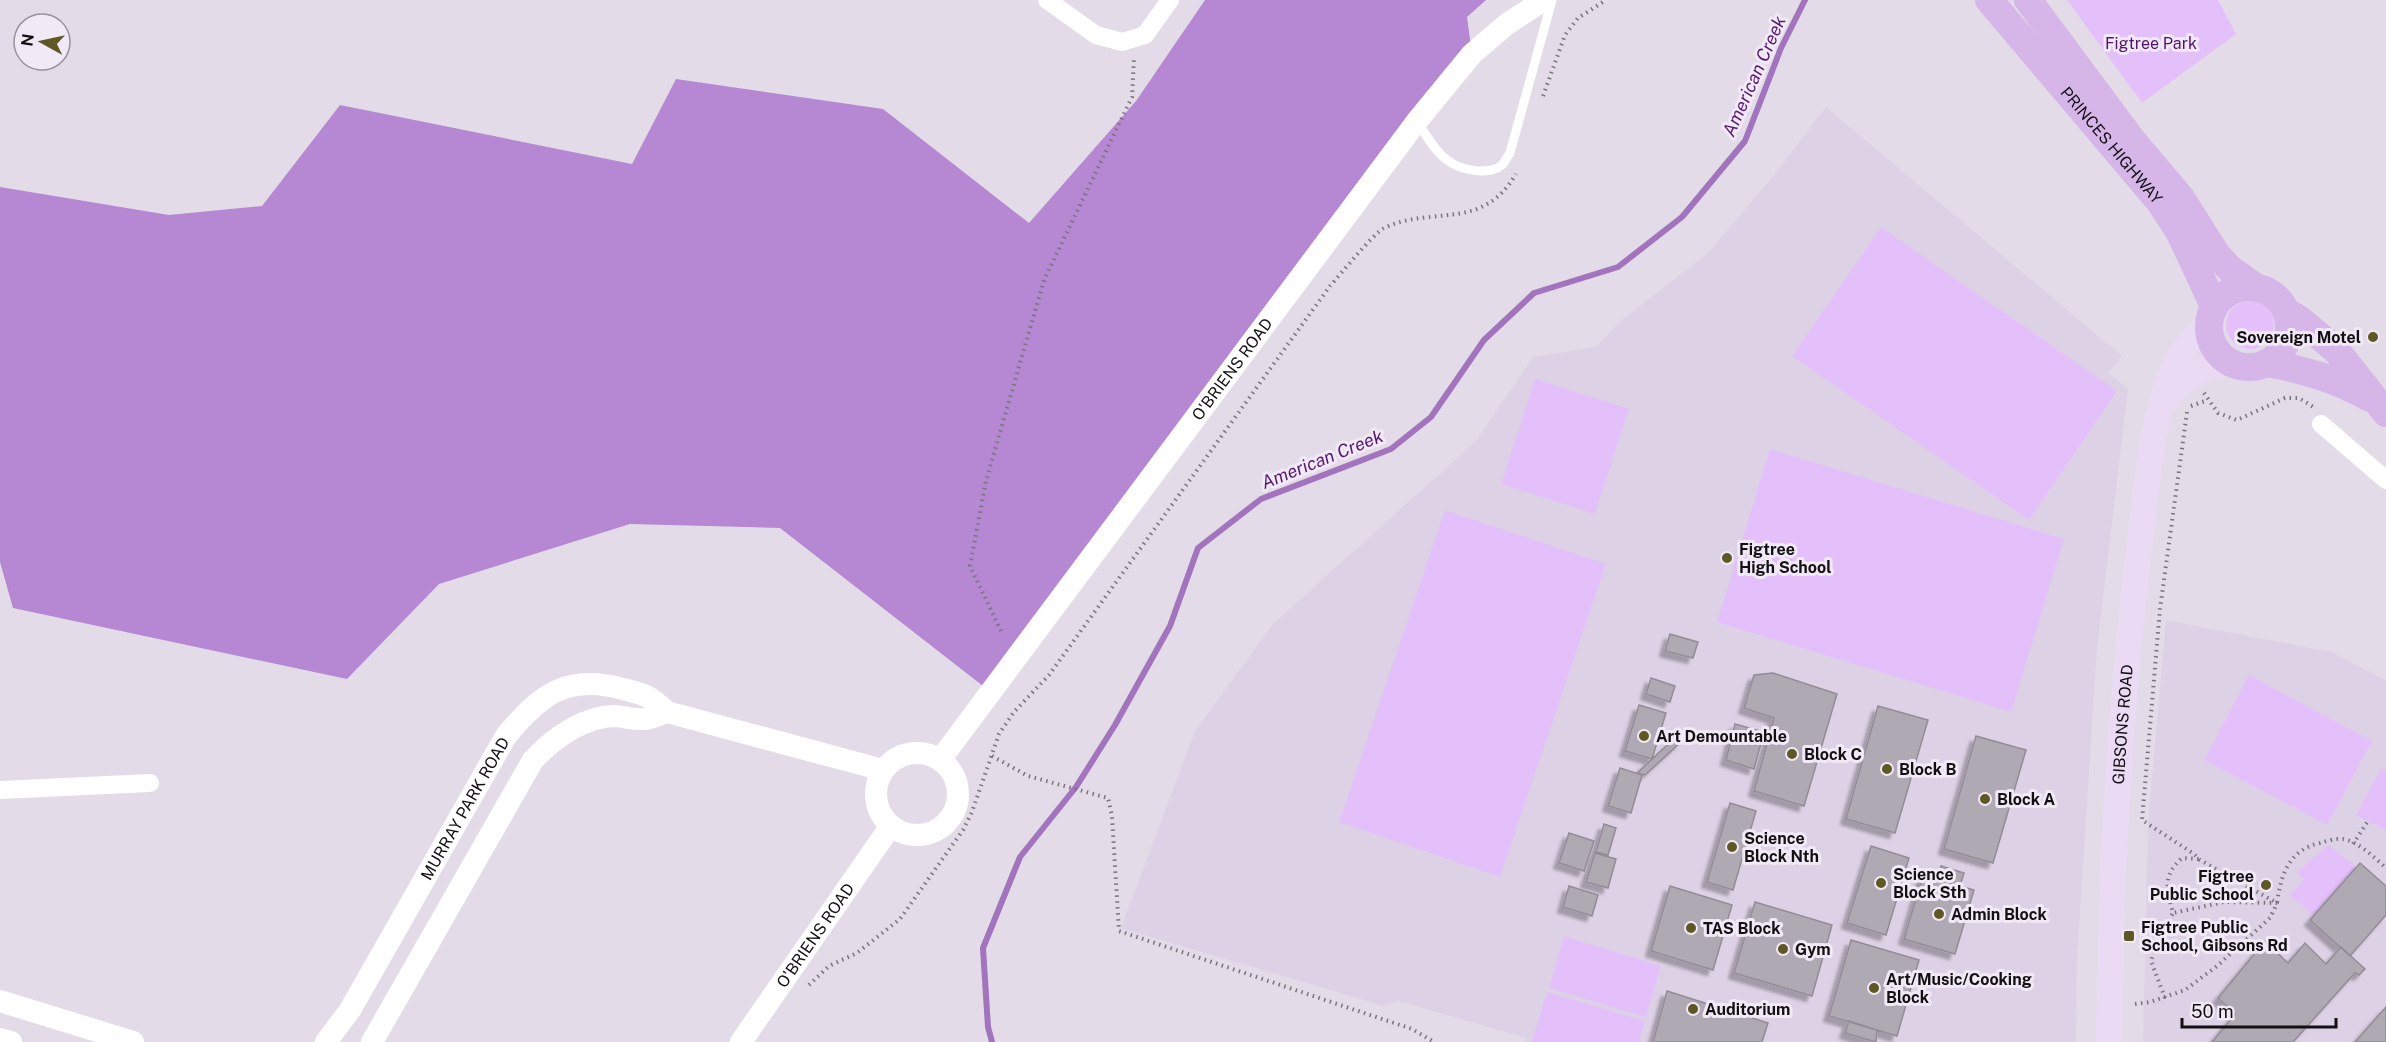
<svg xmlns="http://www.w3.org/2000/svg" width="2386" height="1042" font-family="'Public Sans',sans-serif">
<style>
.built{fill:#ddd2e5}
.green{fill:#e4c0fb}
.forest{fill:#b687d2}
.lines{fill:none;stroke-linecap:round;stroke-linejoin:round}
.stream{stroke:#a274bd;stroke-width:6}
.building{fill:#afa9b4;stroke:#938c97;stroke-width:1.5;filter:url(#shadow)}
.path{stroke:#79747c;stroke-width:4;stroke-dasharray:1.5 4.5;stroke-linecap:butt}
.service{stroke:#fff;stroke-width:9}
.minor{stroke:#fff;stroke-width:18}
.tertiary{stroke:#fff;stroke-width:22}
.secondary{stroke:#eadaf4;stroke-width:26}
.primary{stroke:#d6b6e8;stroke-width:28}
.poi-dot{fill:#5e5824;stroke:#f1e9f5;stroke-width:2}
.labels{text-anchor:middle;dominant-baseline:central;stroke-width:6;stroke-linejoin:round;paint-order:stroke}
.park-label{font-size:16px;fill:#50126c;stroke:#f1e9f5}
.street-label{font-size:16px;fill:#131014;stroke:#f1e9f5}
.poi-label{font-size:16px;font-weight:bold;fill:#131014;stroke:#f1e9f5;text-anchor:start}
.water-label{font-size:18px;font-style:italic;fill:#551972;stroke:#f1e9f5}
</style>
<defs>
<filter id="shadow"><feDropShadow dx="-5.5" dy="5.5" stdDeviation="1.5" flood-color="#0004"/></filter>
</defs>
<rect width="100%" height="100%" fill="#e3dce8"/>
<path class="built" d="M1826,107L2122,356L2109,373L2128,389L2097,648L2077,961L2076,1042H1525L1526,1038L1399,1001L1384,1006L1121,928L1195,731L1273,624L1476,441L1533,357L1596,347L1618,323L1708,253L1773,176Z
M2166,620L2331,652L2386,680V1042H2143L2148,822Z"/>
<path class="green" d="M2067,0H2218L2236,34L2142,103Z
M1881,227L2117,391L2029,520L1792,356Z
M2226 325a24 24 0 1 1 48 0a24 24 0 1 1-48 0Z
M1535,379L1629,409L1595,514L1501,484Z
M1770,449L2064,539L2011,712L1717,622Z
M1445,510L1606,564L1500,877L1339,822Z
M2249,675L2372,741L2327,825L2204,760Z
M2381,768L2386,771V830L2356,815Z
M2328,845L2357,867L2313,915L2290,895L2304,879L2297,872Z
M1564,936L1661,966L1646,1017L1549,988Z
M1547,992L1645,1021L1639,1042H1532Z"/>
<path class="forest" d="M1205,0H1486L1467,17L1472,54L992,693L780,528L630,524L439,584L347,679L13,608L0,562V187L169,215L262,206L340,105L632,164L676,79L883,109L1029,223L1136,101Z"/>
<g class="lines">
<path class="stream" d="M992,1042L988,1027L983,948L1020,857L1076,787L1115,725L1170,626L1198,548L1261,499L1391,449L1431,417L1484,340L1534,293L1618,267L1682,217L1745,141L1781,48L1805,0"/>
</g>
<path class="building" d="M1670,634L1698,642L1693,658L1665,651Z
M1773,673L1837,694L1804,806L1754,791L1774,718L1744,708L1754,675Z
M1651,678L1675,686L1670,702L1646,694Z
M1639,705L1666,713L1652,759L1625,751Z
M1878,706L1928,720L1895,833L1846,819Z
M1735,724L1764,732L1754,769L1726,760Z
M1976,736L2026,750L1993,863L1944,849Z
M1676,737L1681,742L1645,775L1637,773Z
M1620,768L1642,775L1631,813L1608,806Z
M1730,803L1756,811L1733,890L1707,882Z
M1604,824L1616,828L1608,855L1596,852Z
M1569,833L1594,841L1584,871L1559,863Z
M1871,846L1909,858L1886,935L1847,923Z
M1595,853L1616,859L1608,888L1586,882Z
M2360,863L2386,886V915L2350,956L2310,920Z
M1941,866L1964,873L1960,886L1938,879Z
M1923,875L1974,890L1955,954L1904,939Z
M1569,886L1598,895L1592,916L1563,907Z
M1670,886L1732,905L1713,970L1651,951Z
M1755,902L1832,925L1812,996L1734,973Z
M1851,940L1919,960L1897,1036L1829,1016Z
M2265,941L2288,963L2305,943L2326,964L2341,947L2365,969L2359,975L2355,973L2293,1042H2212L2235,1014L2218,998Z
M1667,991L1768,1023L1762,1042H1653Z
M2386,1007V1042H2355Z
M1849,1021L1877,1030L1876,1042L1845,1033Z"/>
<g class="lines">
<path class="path" d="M1543,96L1565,35L1578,18L1606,0
M2204,393L2218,413L2237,420L2285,398H2299L2315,408
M2191,406L2208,400
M2187,412L2160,609L2142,820L2194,854L2200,860L2277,903C2281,874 2289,850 2320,843C2327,841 2336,838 2343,839C2359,842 2375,858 2386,868
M1001,631L970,566L986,481L1044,280L1132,97L1134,58
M992,756L1028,776L1108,798L1112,816L1119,931L1412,1029L1434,1042
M2353,844L2368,821
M809,985L829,966L857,953L900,919L963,830L972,812L999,734L1014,712L1049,675L1330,286C1340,275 1373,234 1384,228C1433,205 1482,232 1516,174
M2165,998L2151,961L2158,938L2173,913C2167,888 2162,876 2182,858L2199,859
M2135,1004L2150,1002L2185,990L2217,966L2270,918L2277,903L2224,902L2173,913"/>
<path class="service" d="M1417,122C1426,134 1434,151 1447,160C1460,170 1488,176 1502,165C1505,162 1507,156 1510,153L1552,0"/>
<path class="minor" d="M1047,0L1096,35L1122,42L1145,35L1170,0
M2321,424L2386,480
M0,790L150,783"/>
<g class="tertiary">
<circle cx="917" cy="794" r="41"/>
<path id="s1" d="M940,760L1417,121L1472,54L1507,24L1544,0"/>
<path d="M0,1001L133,1042"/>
<path d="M0,1039L11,1042"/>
<path id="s2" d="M326,1042L350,1010L506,736C540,695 567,673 623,689C646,695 649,695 667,712L883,770"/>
<path d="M372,1042L533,760C554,738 581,718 613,716C623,716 634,720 645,719C652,718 660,714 667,712"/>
<path id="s3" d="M741,1042L890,827"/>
</g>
<g class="secondary">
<path d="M2167,399C2183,375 2203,368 2230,363"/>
<path id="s4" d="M2109,1042C2110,880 2119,720 2138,559C2145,503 2150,428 2170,376C2178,356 2189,338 2208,327"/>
</g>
<g class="primary">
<path id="s5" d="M1989,0L2160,202L2180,233L2214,306"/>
<path d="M2028,0L2132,140L2181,198L2217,255L2230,269L2254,286"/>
<circle cx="2249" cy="327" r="40"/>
<path d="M2287,312L2299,319L2336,350L2386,413"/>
<path d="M2268,363C2304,370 2336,379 2368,397"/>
</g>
</g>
<g class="poi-dot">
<circle cx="2373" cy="337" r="6"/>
<circle cx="1727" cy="558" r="6"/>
<circle cx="1644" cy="736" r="6"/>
<circle cx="1792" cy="754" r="6"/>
<circle cx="1887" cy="769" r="6"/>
<circle cx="1985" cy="799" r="6"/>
<circle cx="1732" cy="847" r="6"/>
<circle cx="1881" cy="883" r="6"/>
<circle cx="2266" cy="885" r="6"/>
<circle cx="1939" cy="914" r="6"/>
<circle cx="1691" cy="928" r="6"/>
<rect x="2123" y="930" width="12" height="12" rx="3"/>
<circle cx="1783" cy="949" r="6"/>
<circle cx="1874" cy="988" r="6"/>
<circle cx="1693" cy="1009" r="6"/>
</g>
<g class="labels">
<g class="park-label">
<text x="2151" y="43">Figtree Park</text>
</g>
<g class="street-label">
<text stroke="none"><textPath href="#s5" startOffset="190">PRINCES HIGHWAY</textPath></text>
<text stroke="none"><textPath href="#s1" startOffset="488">O'BRIENS ROAD</textPath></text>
<text stroke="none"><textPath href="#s4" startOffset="318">GIBSONS ROAD</textPath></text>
<text stroke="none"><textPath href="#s2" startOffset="272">MURRAY PARK ROAD</textPath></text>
<text stroke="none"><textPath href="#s3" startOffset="130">O'BRIENS ROAD</textPath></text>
</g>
<g class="poi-label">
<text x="2361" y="337" text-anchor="end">Sovereign Motel</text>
<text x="1739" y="549">Figtree<tspan x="1739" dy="18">High School</tspan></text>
<text x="1656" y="736">Art Demountable</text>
<text x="1804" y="754">Block C</text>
<text x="1899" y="769">Block B</text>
<text x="1997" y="799">Block A</text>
<text x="1744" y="838">Science<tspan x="1744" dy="18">Block Nth</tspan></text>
<text x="1893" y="874">Science<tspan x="1893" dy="18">Block Sth</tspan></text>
<text x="2254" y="876" text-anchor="end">Figtree<tspan x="2254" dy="18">Public School</tspan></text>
<text x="1951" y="914">Admin Block</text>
<text x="2141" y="927">Figtree Public<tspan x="2141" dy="18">School, Gibsons Rd</tspan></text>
<text x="1703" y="928">TAS Block</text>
<text x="1795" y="949">Gym</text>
<text x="1886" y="979">Art/Music/Cooking<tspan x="1886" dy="18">Block</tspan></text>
<text x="1705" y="1009">Auditorium</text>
</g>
<g class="water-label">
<text transform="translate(1754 76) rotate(-66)">American Creek</text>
<text transform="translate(1322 459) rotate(-22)">American Creek</text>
</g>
</g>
<g transform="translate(42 42) rotate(278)"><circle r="28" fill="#f1e9f5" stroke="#98929b" stroke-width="1.5"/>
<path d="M0-4.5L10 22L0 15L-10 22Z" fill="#5e5824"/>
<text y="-9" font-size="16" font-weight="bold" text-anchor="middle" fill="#131014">N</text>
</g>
<path d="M2182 1018v9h154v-9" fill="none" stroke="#131014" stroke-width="3"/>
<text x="2191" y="1018" font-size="18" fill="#131014" stroke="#f1e9f5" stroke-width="4.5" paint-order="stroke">50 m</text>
</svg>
